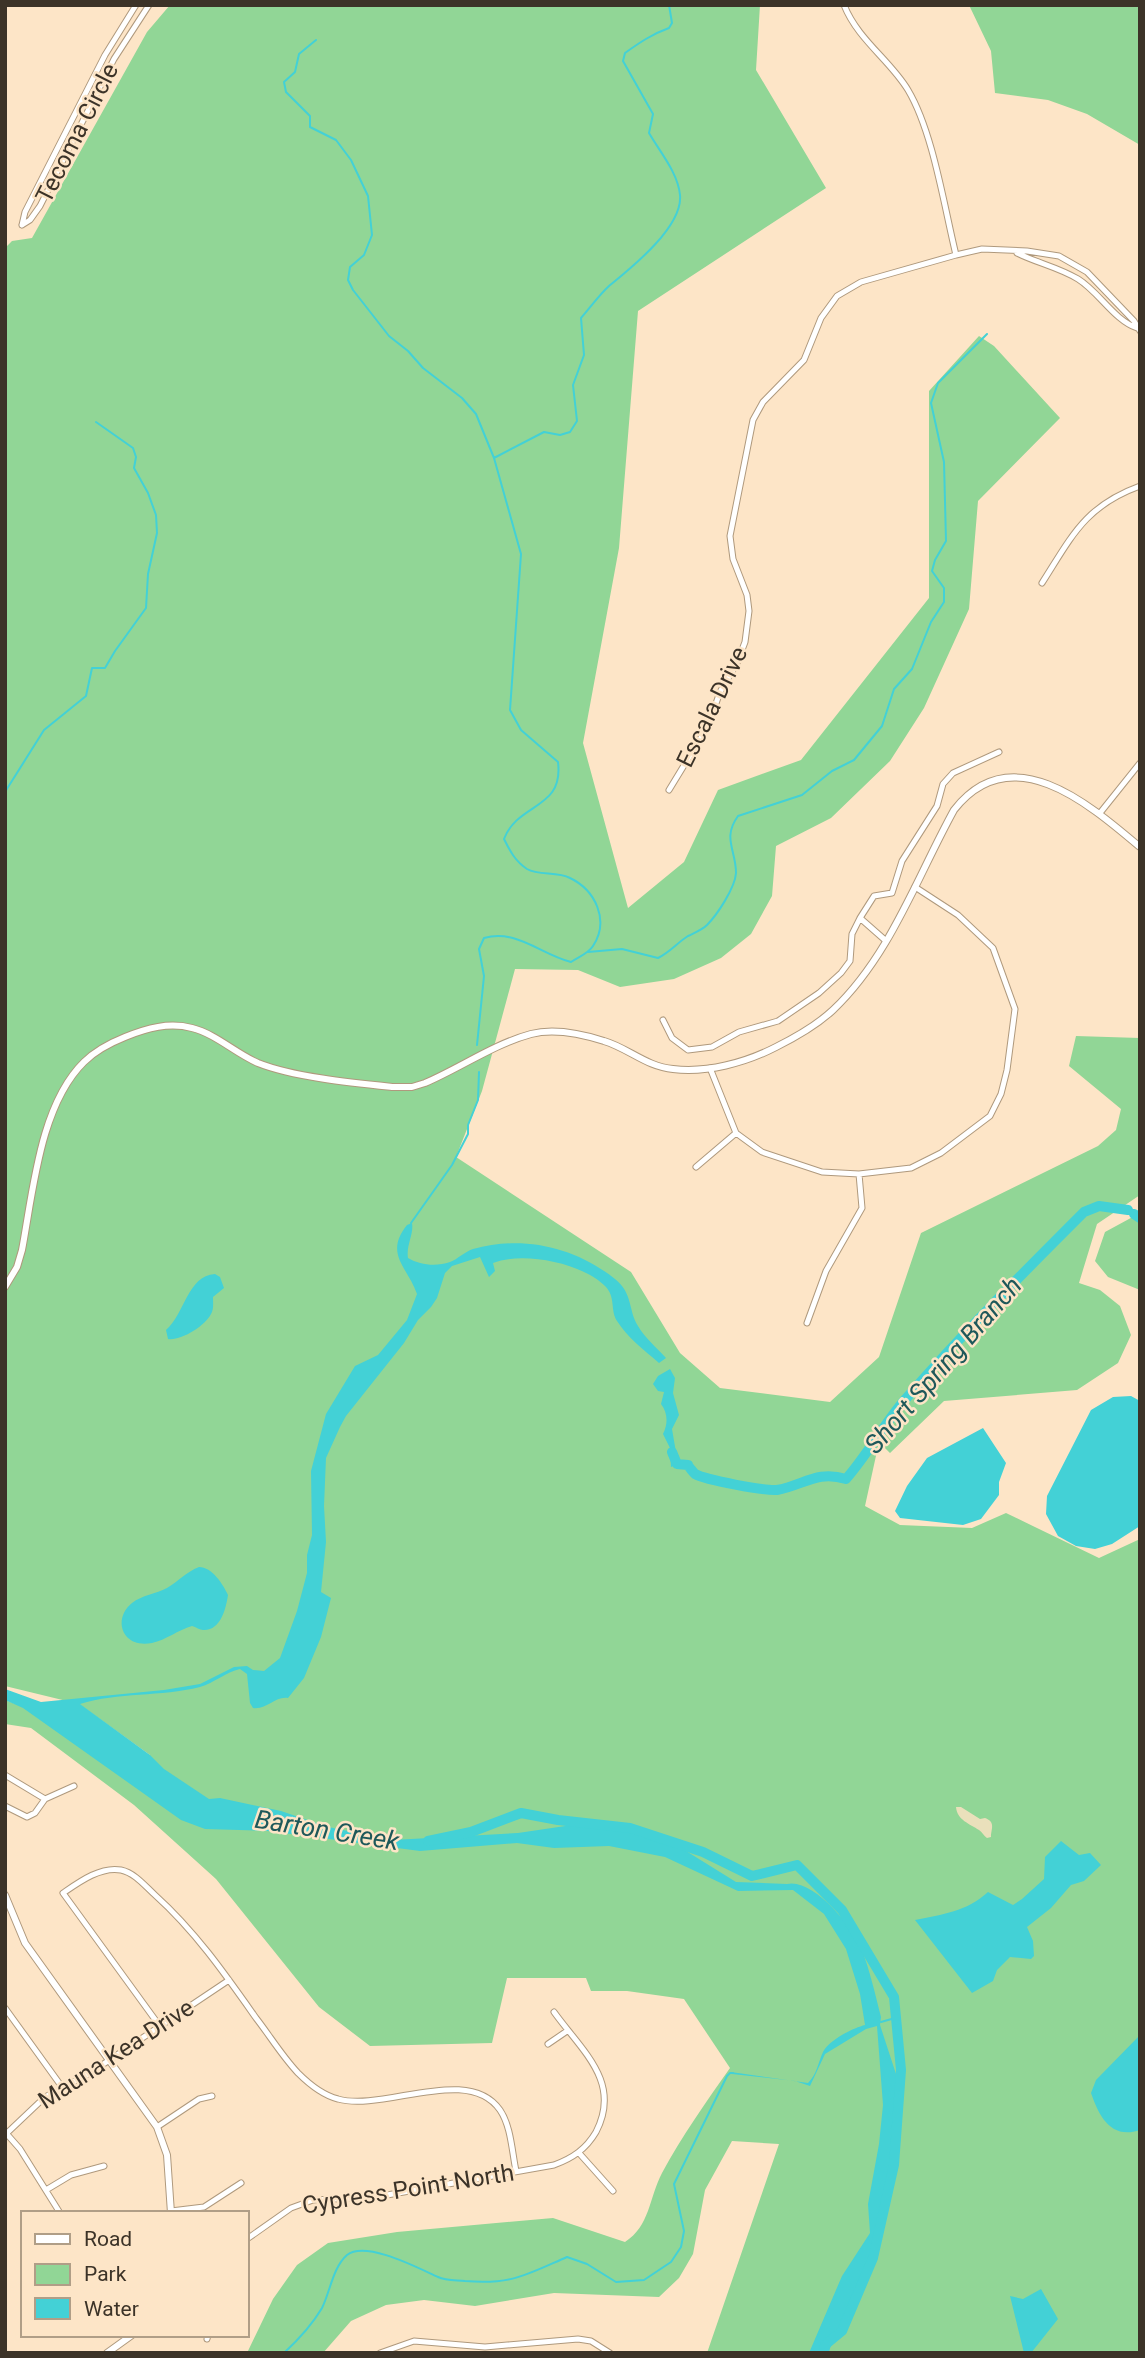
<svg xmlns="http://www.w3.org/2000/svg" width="1145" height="2358" font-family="Roboto,sans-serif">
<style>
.green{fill:#91d696}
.sand{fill:#eae0bb}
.water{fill:#43d1d6}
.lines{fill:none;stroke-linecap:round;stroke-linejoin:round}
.stream{stroke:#43d1d6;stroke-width:2}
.river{stroke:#43d1d6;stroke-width:10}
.minor-casing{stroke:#af997d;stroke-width:7}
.tertiary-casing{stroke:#af997d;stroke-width:8}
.minor{stroke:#fff;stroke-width:5}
.tertiary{stroke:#fff;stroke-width:6}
.labels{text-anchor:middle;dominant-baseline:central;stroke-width:5;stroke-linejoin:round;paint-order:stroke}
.street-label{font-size:24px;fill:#3c3328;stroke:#fde5c7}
.water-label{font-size:26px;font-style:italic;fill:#1e585a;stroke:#fde5c7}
</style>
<rect width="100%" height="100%" fill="#fde5c7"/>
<path class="green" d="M170,5H760L756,70L826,188L638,311L619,548L583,743L628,908L684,862L718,790L801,760L929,598V391L979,336L994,346L1060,418L978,501L969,609L924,708L890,761L831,818L776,846L772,896L751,934L721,958L674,979L620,987L578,970L515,969L482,1091L456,1157L631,1272L680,1353L720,1388L830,1402L879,1357L921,1233L1098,1146L1116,1130L1121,1109L1069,1066L1076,1036L1140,1038V1195L1097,1224L1079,1283L1100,1290L1120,1306L1131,1335L1118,1363L1077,1390L944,1401L890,1453L879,1442L865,1506L900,1525L972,1528L1006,1513L1099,1558L1140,1539V2353H707L779,2144L732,2141L705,2190L693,2254L679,2278L659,2297L554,2293L475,2306L424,2300L386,2305L351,2321L323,2353H247L273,2299L297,2265L328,2243L397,2232L553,2218L625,2242C650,2226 649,2198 662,2173C682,2136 706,2102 730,2068L684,1999L627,1991H591L586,1978H507L492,2043L370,2046L319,2007L216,1879L134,1805L31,1728L5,1724V1700L150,1755L79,1704L5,1686V248L12,241L32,238L147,32Z
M969,5H1140V145L1087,114L1048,100L995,93L991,51Z
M1140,1213V1290L1108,1277L1095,1261L1105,1232Z"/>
<path class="sand" d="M956,1807H961L980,1819L985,1818C996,1822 991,1829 991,1837L987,1838C984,1836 982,1832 979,1830C970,1824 957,1820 956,1807Z"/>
<path class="water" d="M412,1223C414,1234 406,1245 408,1258C420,1265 436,1267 450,1262C458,1259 464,1252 473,1249C523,1235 575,1247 615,1279C633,1293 628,1310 638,1326C645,1338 657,1348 666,1358L659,1363C644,1350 627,1337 617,1321C610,1310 616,1297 605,1286C582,1263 523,1251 493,1263L495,1271L489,1277L480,1257L452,1266L445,1273L437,1298L431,1307L418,1320L404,1343L346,1416L340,1427L326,1458L324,1506L326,1542L321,1592L331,1598L321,1637L304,1678L288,1698C275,1696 267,1710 253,1708L250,1703L247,1674L240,1669C226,1672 214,1683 200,1687C161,1697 118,1692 80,1704L150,1755L164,1769L209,1799L220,1798L281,1811L328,1827L393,1840L518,1833L572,1825L626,1828L678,1846L736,1882L787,1884C813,1878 852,1926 861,1948C870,1970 875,1994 881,2017L880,2025L897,2077L889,2180L884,2213L871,2254L828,2353H809L842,2276L870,2233L868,2204L879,2144L883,2105L877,2026L866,2029L825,2054L810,2086L795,2081L732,2074L731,2072L808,2083C817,2074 818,2063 823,2052C829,2040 853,2028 865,2025L860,1994L846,1949L824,1914L793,1890L738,1891L665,1857L609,1846L554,1848L517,1843L420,1851L268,1831L205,1829L181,1820L23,1708L5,1700V1689L41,1702L164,1690L200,1684L234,1667L247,1666L253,1670L264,1671L280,1658L297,1611L307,1573V1555L312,1535L311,1471L326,1414L355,1366L378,1355L407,1320L417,1294C407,1266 384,1254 407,1225Z
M215,1274L220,1277L224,1288L213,1297C213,1303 214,1309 211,1314C205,1326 181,1341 168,1339L166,1330C185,1314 187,1276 215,1274Z
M670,1369L675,1378L673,1393L679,1415L672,1429L678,1464L671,1467L670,1448L663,1434C668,1424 668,1413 661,1404L664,1392L658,1391L653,1384L658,1376Z
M1131,1396L1140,1401V1526L1112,1544L1095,1549L1076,1546L1058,1536L1046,1514L1047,1496L1091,1410L1113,1397Z
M983,1428L1006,1463L999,1482V1495L981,1519L963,1525L900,1518L895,1511L907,1486L927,1458Z
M199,1567C212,1567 223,1584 228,1595C226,1608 221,1631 203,1630C200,1630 196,1627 192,1626C178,1630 166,1640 152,1643C122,1649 112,1619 132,1603C142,1595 156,1594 167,1588C179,1581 186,1572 199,1567Z
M1061,1841L1079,1855L1090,1853L1101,1865L1084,1881L1071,1885L1051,1908L1027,1927L1033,1941L1034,1956L1031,1959L1010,1957L997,1970L993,1981L972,1993L915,1920C943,1914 966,1912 988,1892L1013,1905L1022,1899L1044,1879L1045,1857Z
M1140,2035V2130C1111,2140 1099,2116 1091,2093L1096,2080Z
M1041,2289L1058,2319L1031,2353H1024L1010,2296L1023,2299Z"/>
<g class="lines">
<path class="stream" d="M316,40L299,54L295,72L284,82L286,92L310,116V127L336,140L351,160L368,196L372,235L364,255L350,267L348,280L353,290L389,336L408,351L423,368L462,398L476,414L494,458
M5,792L44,730L86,696L92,668H105L115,651L146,608L148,574L157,533L156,515L148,493L134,468L136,457L133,448L96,422
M588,952L622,949L658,958C670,952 677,943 688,936C694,933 702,930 707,925C717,915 735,888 736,873C736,850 722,838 738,816L802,795L832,771L854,760L882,726L894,689L912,669L931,622L944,602V588L932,571L935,560L946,541L944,462L931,403L938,383L987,334
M477,1045L484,976L479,949L484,938C517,929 540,954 571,962C578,957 588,954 593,946C610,920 595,890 570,878C557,871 539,876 527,869C515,861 510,851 504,839C518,802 564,810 558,762L521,730L510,710L521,554L494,458L544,432L560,435L570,432L577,421L573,385L584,355L581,318C590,308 599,295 609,286C631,268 683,227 680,195C678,173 660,152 649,133L653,114L623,61L625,53C639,43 652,34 669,28L672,23L669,5
M411,1223L452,1165L468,1134V1125L478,1100L479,1072
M881,2022L895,2018
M284,2353C298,2340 312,2325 322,2308C330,2292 333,2267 347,2255C366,2240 420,2269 438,2277C446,2281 457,2280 465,2281C511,2285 526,2275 567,2257L587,2264L616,2282L644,2280L671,2262L681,2247L684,2231L674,2184L727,2076L730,2073H733"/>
<path class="river" d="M1134,1214L1140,1218
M672,1452L677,1464L688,1465C688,1466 694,1473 695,1474C706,1480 764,1491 777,1490C804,1485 817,1470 846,1479C867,1455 883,1426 903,1402C961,1335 1022,1274 1084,1212L1099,1206L1128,1210
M428,1841L471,1832L521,1813L558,1820L630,1828L703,1852L752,1876L797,1865L842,1910L894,1997L901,2070L894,2165L873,2258L842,2331L825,2345L824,2353"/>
<g class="minor-casing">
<path id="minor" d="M844,5C858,40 890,60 908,90C933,132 944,206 956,255
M22,225L30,220L40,206L114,59L149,5
M22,225L25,212L105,55L136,5
M1017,253C1037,263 1058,267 1078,279C1099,292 1114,320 1137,328
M1042,583C1072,536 1085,506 1140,486
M669,790L708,726L720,692L737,663L745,642L749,611L747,595L733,559L730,536L753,420L763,402L804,360L821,318L837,296L861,282L956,255L982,249L1027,251L1059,256L1087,272L1134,321L1140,331
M1100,813L1140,763
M860,918L874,896L892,893L902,861L937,806L943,784L953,773L999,752
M663,1020L672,1038L688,1050L712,1047L739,1032L778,1021L819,993L841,973L850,961L852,934L860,918L885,940
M710,1068L736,1133L762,1152L822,1172L859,1174L911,1168L941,1153L990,1116L1001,1094L1007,1070L1015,1009L993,948L958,915L915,887
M696,1167L736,1133
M807,1323L826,1271L862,1208L859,1174
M5,1775L45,1799
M45,1799L74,1786
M5,1806L27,1817L35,1813L45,1799
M5,2008L62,2087
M159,2025L63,1893C79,1882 101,1866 121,1870C135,1873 145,1886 155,1895C195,1931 225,1974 256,2018C270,2036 282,2056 298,2073C309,2084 322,2095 338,2099C384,2112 468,2064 500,2110C511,2126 512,2152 516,2171
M548,2044L567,2031
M157,2127L199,2099L212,2096
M5,2132L20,2149L60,2213
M7,2133L45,2097L90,2073L229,1980
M579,2153L613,2191
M46,2190L71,2175L104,2166
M171,2211L204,2207L241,2183
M247,2239L291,2208L313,2200L376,2197L554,2165C573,2158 586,2149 596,2132C622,2082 582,2051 554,2012
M207,2339L208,2335
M380,2353L414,2341L485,2347L578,2339L591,2341L610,2353"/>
</g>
<g class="tertiary-casing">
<path id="tertiary" d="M5,1287L17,1267L22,1250C33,1192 40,1105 84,1062C96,1050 110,1043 125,1037C147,1028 169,1022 192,1028C216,1034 235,1053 258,1063C293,1077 354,1083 393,1087H412L425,1083C460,1068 494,1044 531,1034C554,1028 582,1034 604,1041C628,1048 647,1067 673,1069C707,1073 745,1063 776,1047C796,1037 817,1025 833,1010C890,956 917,877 954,810C1011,737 1088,803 1140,847
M5,1895L25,1943L157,2127L167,2155L171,2213
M107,2353L132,2335"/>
</g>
<use href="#minor" class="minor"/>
<use href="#tertiary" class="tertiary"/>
</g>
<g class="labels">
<g class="street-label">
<text transform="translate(77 133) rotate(-63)">Tecoma Circle</text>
<text transform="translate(712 707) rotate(-64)">Escala Drive</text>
<text transform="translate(116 2054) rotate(-33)">Mauna Kea Drive</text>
<text transform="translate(408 2189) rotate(-9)">Cypress Point North</text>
</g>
<g class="water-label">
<text transform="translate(943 1365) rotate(-49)">Short Spring Branch</text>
<text transform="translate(327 1830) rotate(9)">Barton Creek</text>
</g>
</g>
<rect width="1145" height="2358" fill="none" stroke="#3c3328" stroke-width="14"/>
<rect x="21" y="2211" width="228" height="126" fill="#fde5c7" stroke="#b09e87" stroke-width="2"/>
<rect x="35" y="2234" width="35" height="10" fill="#ffffff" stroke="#b09e87" stroke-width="2"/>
<text x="84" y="2246" font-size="21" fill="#3c3328">Road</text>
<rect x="35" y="2264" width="35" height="21" fill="#91d696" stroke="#b09e87" stroke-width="2"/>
<text x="84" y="2281" font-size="21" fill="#3c3328">Park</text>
<rect x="35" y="2298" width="35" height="21" fill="#43d1d6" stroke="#b09e87" stroke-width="2"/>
<text x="84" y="2316" font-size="21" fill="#3c3328">Water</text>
</svg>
